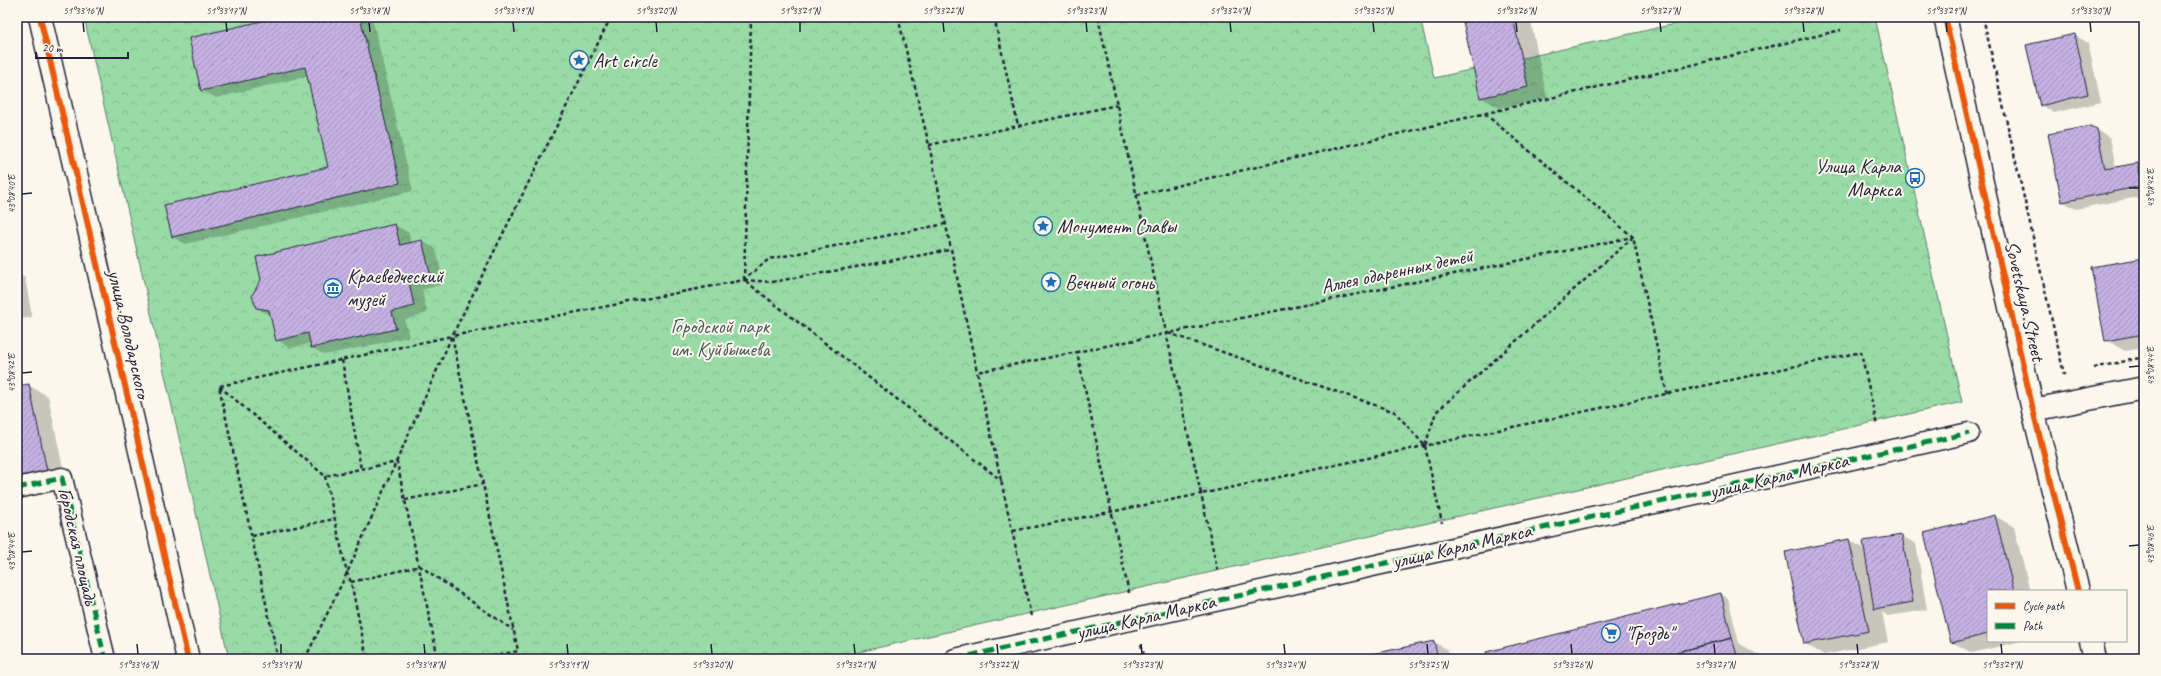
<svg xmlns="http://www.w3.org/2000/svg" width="2161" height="676" font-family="Caveat,sans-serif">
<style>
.park{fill:url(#park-crowns);stroke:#5e7e70}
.shadow{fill:#0003}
.building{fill:url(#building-hatch);stroke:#22223b}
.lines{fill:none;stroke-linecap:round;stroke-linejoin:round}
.pedestrian-casing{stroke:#22223b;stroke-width:23}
.minor-casing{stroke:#22223b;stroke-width:25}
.tertiary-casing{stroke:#22223b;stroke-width:25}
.path{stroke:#22223b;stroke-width:2.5;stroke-dasharray:4 3;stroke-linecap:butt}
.pedestrian{stroke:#fbf7ec;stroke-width:20}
.minor{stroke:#fbf7ec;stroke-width:22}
.tertiary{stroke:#fbf7ec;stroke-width:22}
.quiet{stroke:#00873e;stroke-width:5;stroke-dasharray:10 5;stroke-linecap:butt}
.cycleway-casing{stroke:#fbf7ec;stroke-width:8}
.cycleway{stroke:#e8590c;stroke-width:6}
.ticks{fill:none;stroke:#22223b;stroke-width:1.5}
.labels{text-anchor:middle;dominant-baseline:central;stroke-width:4;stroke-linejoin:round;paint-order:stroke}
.poi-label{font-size:20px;fill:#22223b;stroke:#fbf7ec;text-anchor:start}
.street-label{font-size:20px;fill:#22223b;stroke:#fbf7ec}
.park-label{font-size:20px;fill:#465a5b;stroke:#fbf7ec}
.neatline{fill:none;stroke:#22223b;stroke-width:1.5}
.ticks-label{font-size:10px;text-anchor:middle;fill:#22223b}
</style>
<defs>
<pattern id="park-crowns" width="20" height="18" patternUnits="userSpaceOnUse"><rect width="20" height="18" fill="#99dba6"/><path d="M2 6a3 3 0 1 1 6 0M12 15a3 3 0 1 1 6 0" fill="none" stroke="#84bc90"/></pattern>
<pattern id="building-hatch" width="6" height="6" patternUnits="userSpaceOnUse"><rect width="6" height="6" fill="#c5b2e2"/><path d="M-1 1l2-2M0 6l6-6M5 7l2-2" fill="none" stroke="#a090b8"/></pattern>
</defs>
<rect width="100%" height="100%" fill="#fbf7ec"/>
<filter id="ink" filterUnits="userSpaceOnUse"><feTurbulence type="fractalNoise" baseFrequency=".025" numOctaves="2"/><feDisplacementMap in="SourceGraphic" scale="8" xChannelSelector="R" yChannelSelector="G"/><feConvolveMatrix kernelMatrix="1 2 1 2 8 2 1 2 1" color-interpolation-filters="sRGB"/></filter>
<g filter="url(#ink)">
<path class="park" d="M84,17H1420L1434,78L1706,17H1875L1962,402L828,659H229Z"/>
<path class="shadow" d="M283,17H372L413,191L186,244L172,237L329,167L308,76L216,98L202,90Z
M1464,17H1530L1547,98L1500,108L1480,97Z
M2028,17H2046L2034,20Z
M2075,35L2088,43L2101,102L2054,113L2041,105Z
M2096,129L2110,138L2116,168L2137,164L2144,168V196L2076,209L2062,201Z
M395,225L409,233L411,243L422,241L436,249L444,284L422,290L427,313L405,320L409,337L325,355L312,348L311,343L291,348L277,340L271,316L257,308L263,280L258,258Z
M2144,259V348L2125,351L2106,340Z
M17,273L25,278L32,317L17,320Z
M28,385L48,396L66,482L17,492V387Z
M1995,516L2014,527L2030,591H1988V641H2021L1972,653L1952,642Z
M1902,536L1916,544L1927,610L1888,616L1882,612L1888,642L1824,655L1805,644L1786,553L1849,540L1865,549Z
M1721,594L1728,598L1739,643L1765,659H1489Z
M1434,642L1448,650L1450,659H1354Z"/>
<path class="building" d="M279,17H360L400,183L172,237L164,205L328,167L305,67L201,91L189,38Z
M1462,17H1513L1528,87L1480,98Z
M2075,34L2088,94L2040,106L2026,45Z
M2090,126L2097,129L2105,169L2138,163L2142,186L2062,202L2048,134Z
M395,224L400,245L422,240L431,277L409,282L414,306L392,312L396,329L311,348L308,333L276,341L269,310L256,308L252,295L261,280L256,257Z
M2144,258V334L2105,341L2091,267Z
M29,384L47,471L17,477V386Z
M1995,515L2014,591H1988V634L1951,643L1924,533Z
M1902,535L1913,602L1874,609L1863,541Z
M1849,539L1869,631L1804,644L1785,552Z
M1721,593L1732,638L1650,659H1488L1486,652Z
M1732,638L1738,659H1650Z
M1434,641L1438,659H1349Z"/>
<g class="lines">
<g class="pedestrian-casing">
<path id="pedestrian" d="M17,488L62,478L105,659
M955,659L1969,433"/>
</g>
<g class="minor-casing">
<path id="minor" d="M40,17L188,659
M2033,410L2144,388"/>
</g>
<g class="tertiary-casing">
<path id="tertiary" d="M1945,17L2033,410L2078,591
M2091,641L2095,659"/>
</g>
<path class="path" d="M751,17L744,280L1002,481
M898,17L929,145L977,372
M994,17L1018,125
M1098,17L1201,494L1861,352L1877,426
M1983,17L2064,374H2065
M1485,114L1633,237L1667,394
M929,145L1117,105
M1137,195L1841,30
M744,280L772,282L950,250
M1168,333L1395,412L1425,446L1436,412L1632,238
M342,360L361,469
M2094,368L2144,357
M220,386L452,336
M1425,446L1442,523
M325,476L347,573L351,582L367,659
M405,500L483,484
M1013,531L1201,494L1218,573
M252,536L334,519
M351,582L420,566L513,630
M1129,593L1077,352L1633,237
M1031,616L977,372L1077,352
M1141,644L1145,659
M278,659L219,386L325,476L397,462L438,659
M305,659L347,573L452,336L611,17
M479,659L518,651L452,336L744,280L769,259L945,224"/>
<use href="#pedestrian" class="pedestrian"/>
<use href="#minor" class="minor"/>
<use href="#tertiary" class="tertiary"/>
<path class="quiet" d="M17,488L62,478L105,659
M955,659L1969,433"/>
<g class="cycleway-casing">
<path id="cycleway" d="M40,17L188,659
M1945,17L2033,410L2078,591"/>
</g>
<use href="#cycleway" class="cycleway"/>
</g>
</g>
<path class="ticks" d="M83,22L84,32M226,22L227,32M369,22L370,32M513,22L514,32M656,22L657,32M800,22V32M943,22L944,32M1086,22L1087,32M1230,22L1231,32M1373,22L1374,32M1516,22L1517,32M1660,22L1661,32M1803,22L1804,32M1946,22L1947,32M2090,22L2091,32M2129,188H2139M22,194L32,193M2129,367L2139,366M22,373L32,372M2129,546L2139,545M22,552L32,551M137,644L138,654M281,644V654M424,644L425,654M567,644L568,654M711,644L712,654M854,644L855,654M997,644L998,654M1141,644L1142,654M1284,644L1285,654M1427,644L1428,654M1571,644L1572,654M1714,644L1715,654M1857,644L1858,654M2001,644L2002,654"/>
<defs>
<g id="sight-ring" transform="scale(1)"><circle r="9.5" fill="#fbf7ec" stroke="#1f6fb2" stroke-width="1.5"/><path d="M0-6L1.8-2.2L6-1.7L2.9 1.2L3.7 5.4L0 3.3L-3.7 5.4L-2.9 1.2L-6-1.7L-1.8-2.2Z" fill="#1f6fb2"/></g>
<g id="bus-ring" transform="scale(1)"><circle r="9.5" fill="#fbf7ec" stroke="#1f6fb2" stroke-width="1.5"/><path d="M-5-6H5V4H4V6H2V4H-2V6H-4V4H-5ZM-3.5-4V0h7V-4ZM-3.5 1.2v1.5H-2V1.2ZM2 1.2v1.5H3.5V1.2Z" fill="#1f6fb2"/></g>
<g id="museum-ring" transform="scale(1)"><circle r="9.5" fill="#fbf7ec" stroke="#1f6fb2" stroke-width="1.5"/><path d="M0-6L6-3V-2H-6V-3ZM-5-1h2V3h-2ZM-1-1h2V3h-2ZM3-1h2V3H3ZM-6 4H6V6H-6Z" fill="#1f6fb2"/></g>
<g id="supermarket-ring" transform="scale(1)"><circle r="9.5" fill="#fbf7ec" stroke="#1f6fb2" stroke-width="1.5"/><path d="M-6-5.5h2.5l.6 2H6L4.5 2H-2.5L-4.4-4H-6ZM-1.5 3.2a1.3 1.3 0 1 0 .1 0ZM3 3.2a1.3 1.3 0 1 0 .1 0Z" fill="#1f6fb2"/></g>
</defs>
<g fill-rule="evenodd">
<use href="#sight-ring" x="579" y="60"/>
<use href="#bus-ring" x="1915" y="178"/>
<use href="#sight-ring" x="1043" y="226"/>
<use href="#sight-ring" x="1051" y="282"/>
<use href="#museum-ring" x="333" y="288"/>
<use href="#supermarket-ring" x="1611" y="633"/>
</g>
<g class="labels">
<g class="poi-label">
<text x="593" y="60">Art circle</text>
<text x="1901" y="166" text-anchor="end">Улица Карла<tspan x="1901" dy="23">Маркса</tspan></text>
<text x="1057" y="226">Монумент Славы</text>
<text x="347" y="276">Краеведческий<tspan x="347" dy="23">музей</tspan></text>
<text x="1065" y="282">Вечный огонь</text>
<text x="1625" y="633">"Гроздь"</text>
</g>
<g class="street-label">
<text transform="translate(1397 271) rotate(-12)">Аллея одаренных детей</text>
<text transform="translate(2025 301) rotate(77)">Sovetskaya Street</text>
<text transform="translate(129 334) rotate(77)">улица Володарского</text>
<text transform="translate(1779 476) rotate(-13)">улица Карла Маркса</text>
<text transform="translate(78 546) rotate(77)">Городская площадь</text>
<text transform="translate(1462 546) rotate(-13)">улица Карла Маркса</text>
<text transform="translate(1146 617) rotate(-13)">улица Карла Маркса</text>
</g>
<g class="park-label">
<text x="720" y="326">Городской парк<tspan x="720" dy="23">им. Куйбышева</tspan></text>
</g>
</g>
<rect width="2161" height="676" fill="none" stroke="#fbf7ec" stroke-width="44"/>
<rect x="1987" y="590" width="140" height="52" fill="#fbf7ec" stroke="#a4a2a5"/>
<rect x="1995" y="603" width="20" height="6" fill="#e8590c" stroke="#a4a2a5"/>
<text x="2023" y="610" font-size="12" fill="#22223b">Cycle path</text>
<rect x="1995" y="623" width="20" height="6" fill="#00873e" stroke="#a4a2a5"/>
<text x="2023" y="630" font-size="12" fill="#22223b">Path</text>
<path d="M36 52v6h92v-6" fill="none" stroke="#22223b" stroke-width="2"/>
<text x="42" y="52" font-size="12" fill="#22223b" stroke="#fbf7ec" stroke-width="3" paint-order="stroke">20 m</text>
<rect x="22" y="22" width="2117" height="632" class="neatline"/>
<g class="ticks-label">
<text x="83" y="14">51°33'16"N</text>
<text x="226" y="14">51°33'17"N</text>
<text x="369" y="14">51°33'18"N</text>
<text x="513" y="14">51°33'19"N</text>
<text x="656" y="14">51°33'20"N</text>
<text x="800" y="14">51°33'21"N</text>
<text x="943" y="14">51°33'22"N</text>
<text x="1086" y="14">51°33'23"N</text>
<text x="1230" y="14">51°33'24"N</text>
<text x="1373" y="14">51°33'25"N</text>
<text x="1516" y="14">51°33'26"N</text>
<text x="1660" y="14">51°33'27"N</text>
<text x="1803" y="14">51°33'28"N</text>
<text x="1946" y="14">51°33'29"N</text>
<text x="2090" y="14">51°33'30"N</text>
<text transform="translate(2150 188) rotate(-90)" y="4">43°08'42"E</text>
<text transform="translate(11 194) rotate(-90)" y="4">43°08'40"E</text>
<text transform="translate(2150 366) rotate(-90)" y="4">43°08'44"E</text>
<text transform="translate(11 373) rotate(-90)" y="4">43°08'42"E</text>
<text transform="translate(2150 545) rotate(-90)" y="4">43°08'46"E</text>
<text transform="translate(11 552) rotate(-90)" y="4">43°08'44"E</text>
<text x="138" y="668">51°33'16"N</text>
<text x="281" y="668">51°33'17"N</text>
<text x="425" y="668">51°33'18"N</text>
<text x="568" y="668">51°33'19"N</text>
<text x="712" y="668">51°33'20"N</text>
<text x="855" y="668">51°33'21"N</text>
<text x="998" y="668">51°33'22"N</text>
<text x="1142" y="668">51°33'23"N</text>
<text x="1285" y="668">51°33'24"N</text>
<text x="1428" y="668">51°33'25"N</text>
<text x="1572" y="668">51°33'26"N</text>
<text x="1715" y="668">51°33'27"N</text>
<text x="1858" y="668">51°33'28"N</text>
<text x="2002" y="668">51°33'29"N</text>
</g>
</svg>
